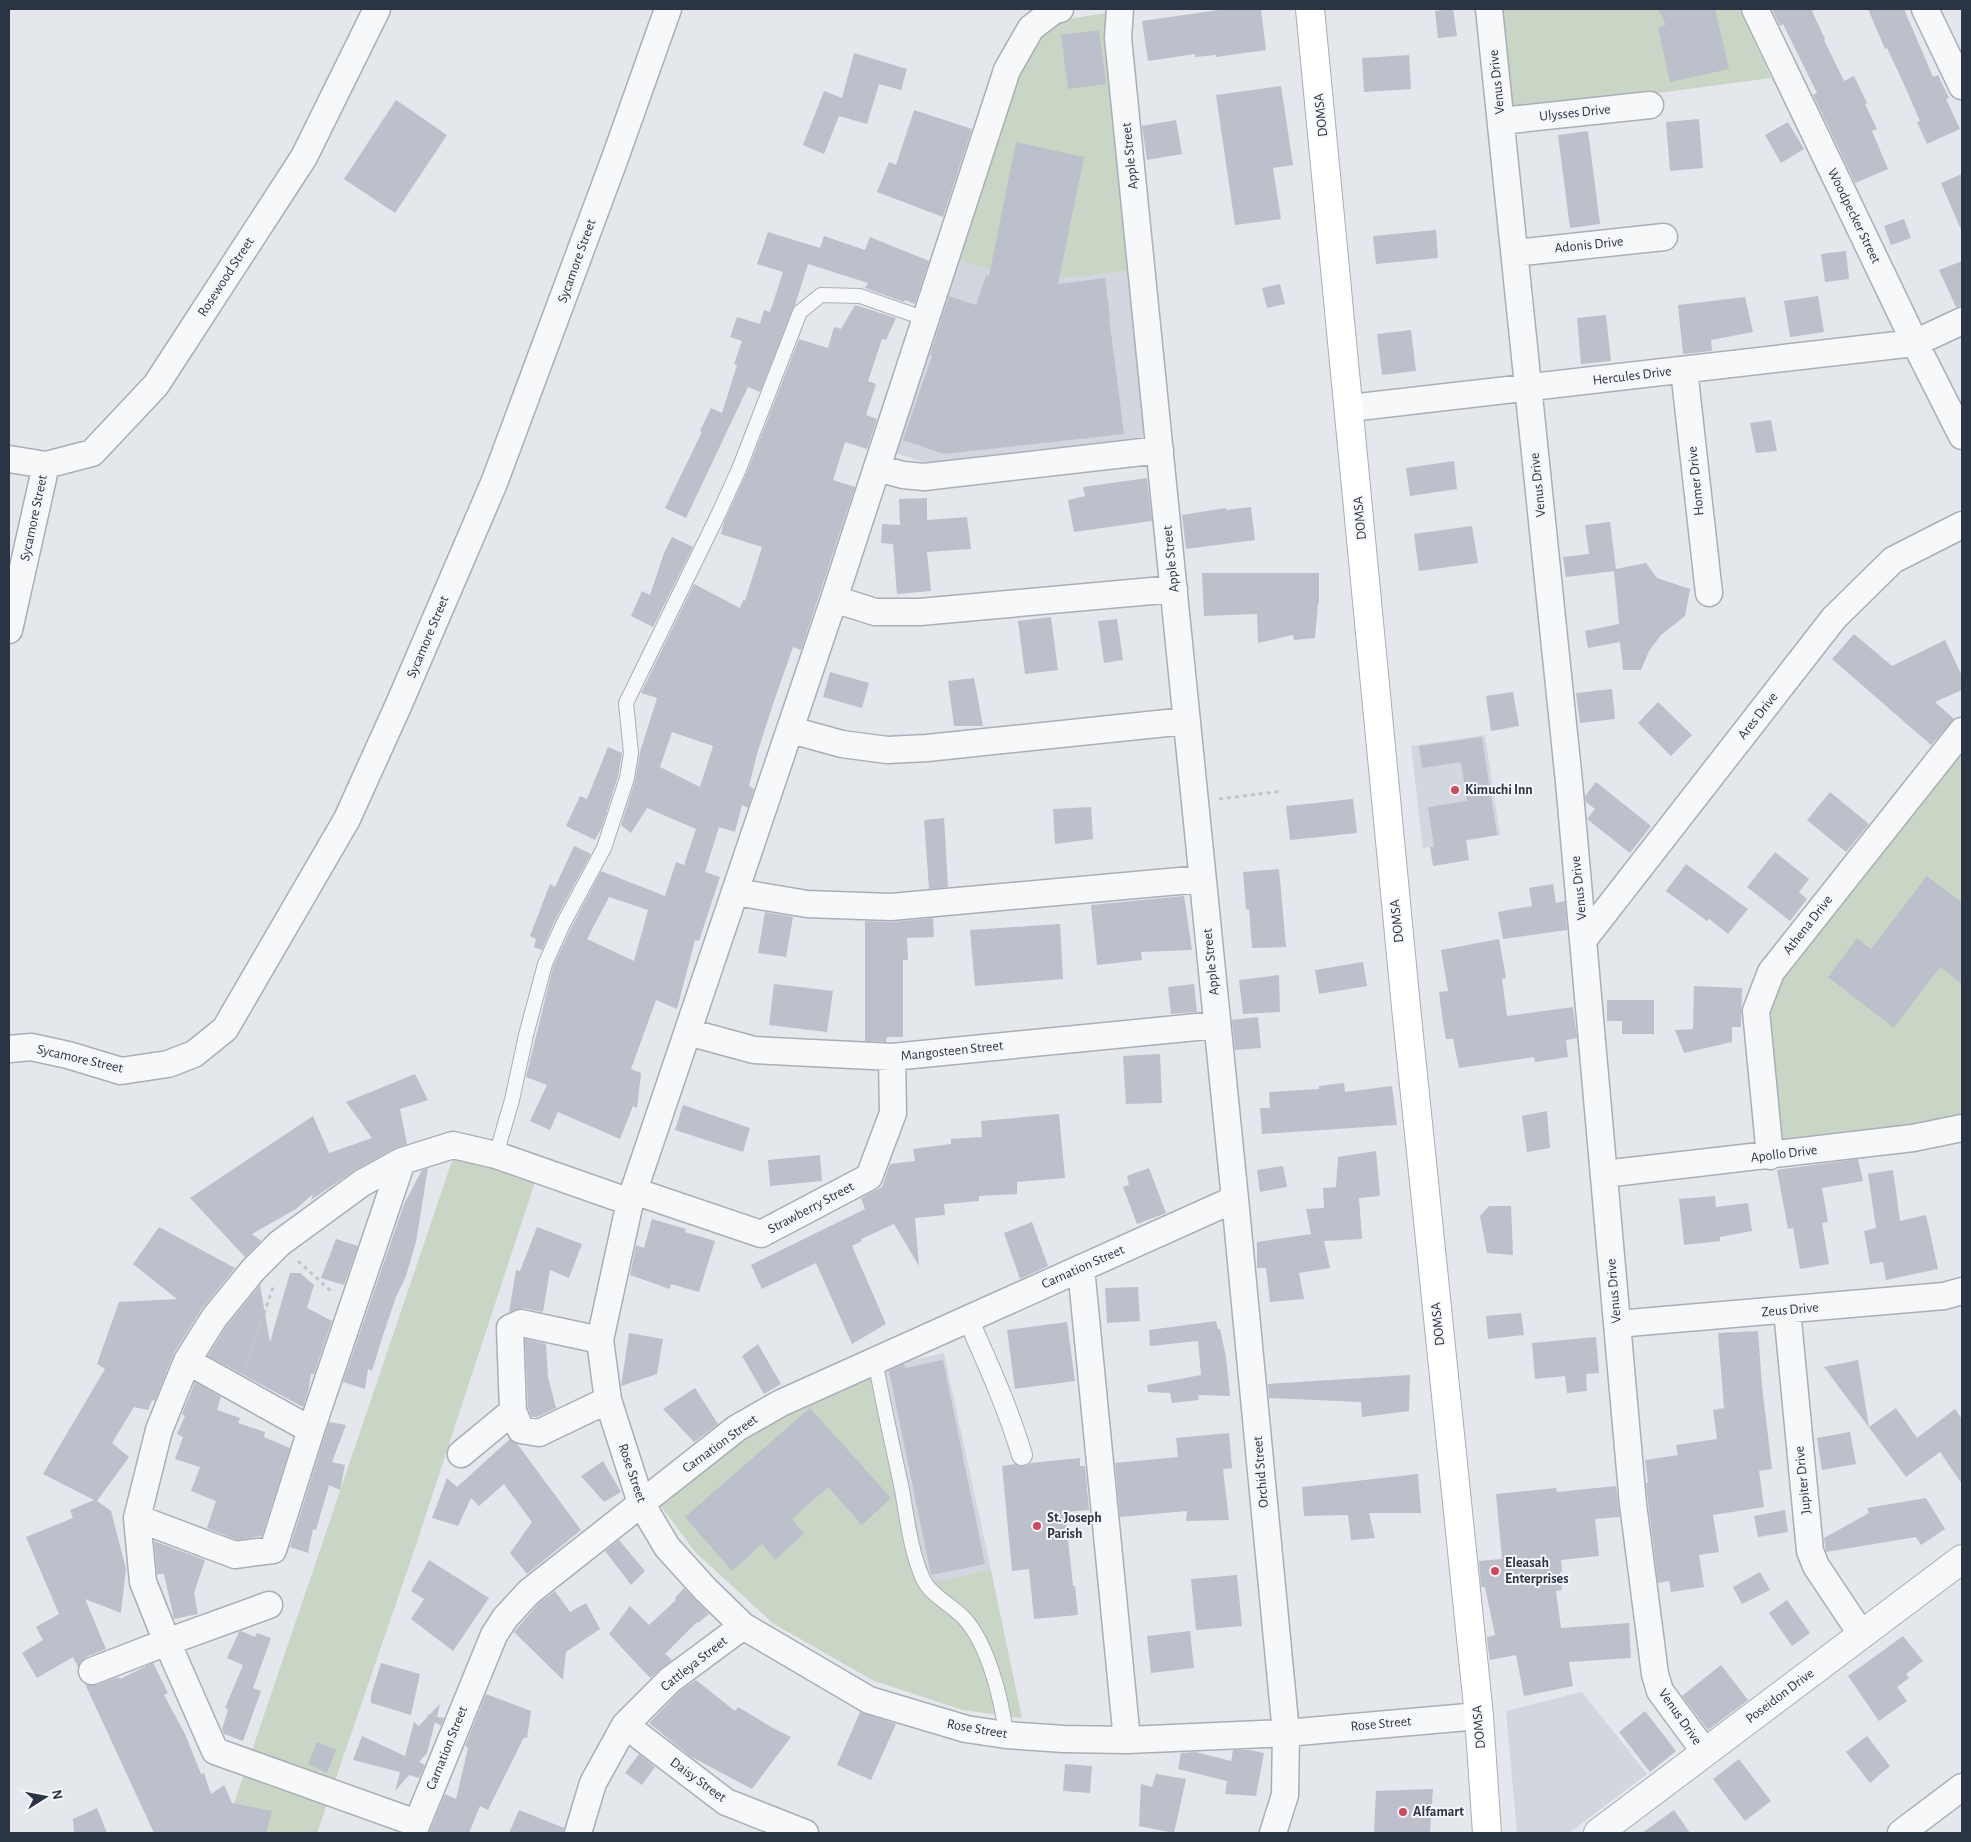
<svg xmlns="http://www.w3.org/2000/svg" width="1971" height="1842" font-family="'Alegreya Sans',sans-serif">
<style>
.built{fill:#d2d6de}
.green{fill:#c9d6c5}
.building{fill:#bbc0ca;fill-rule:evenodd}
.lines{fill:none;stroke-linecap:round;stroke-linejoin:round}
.service-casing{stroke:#a9aeb7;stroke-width:16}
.pedestrian-casing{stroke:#a9aeb7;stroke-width:22}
.minor-casing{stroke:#a9aeb7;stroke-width:29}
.tertiary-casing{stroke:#a9aeb7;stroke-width:30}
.secondary-casing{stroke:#a9aeb7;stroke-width:30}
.path{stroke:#c2c5cb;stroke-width:3;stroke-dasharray:4 4;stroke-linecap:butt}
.service{stroke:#f7f8fa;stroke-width:14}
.pedestrian{stroke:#f7f8fa;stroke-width:20}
.minor{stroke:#f7f8fa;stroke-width:26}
.tertiary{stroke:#f7f8fa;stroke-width:28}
.secondary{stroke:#fff;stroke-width:28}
.poi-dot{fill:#d1495b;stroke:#f4f6f9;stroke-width:2}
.labels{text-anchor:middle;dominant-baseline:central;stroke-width:4;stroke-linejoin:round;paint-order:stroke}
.street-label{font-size:14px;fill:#2b3445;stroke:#f4f6f9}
.poi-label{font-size:14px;font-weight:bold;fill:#2b3445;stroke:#f4f6f9;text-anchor:start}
</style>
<rect width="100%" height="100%" fill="#e4e7ec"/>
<path class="built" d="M957,260L1028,282L1128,271L1144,437L926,463L895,453Z
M1485,735L1500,835L1423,848L1411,746Z
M944,1353L991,1570L930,1584L883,1367Z
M1582,1692L1647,1774L1569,1833H1517L1506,1711Z"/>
<path class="green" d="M1496,9H1739L1771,78L1658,93L1505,108Z
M1106,13L1128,271L1028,282L957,260L1017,75L1042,34L1062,20Z
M1962,752V1115L1917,1125L1781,1143L1769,1014L1782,979Z
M453,1158L493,1168L535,1182L413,1554L317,1833H224Z
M883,1367L930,1583L991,1570L1022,1718L963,1710L874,1681L774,1624L696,1553L660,1505L745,1438L812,1400Z"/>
<path class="building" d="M1226,9H1261L1266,50L1216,57V55L1195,57V54L1148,61L1142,21Z
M1453,9L1457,36L1438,38L1435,11Z
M1658,9H1715L1729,69L1670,82L1658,27L1666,25Z
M1772,9H1816L1812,11L1825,39L1824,40L1844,81L1854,76L1867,103L1865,104L1877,129L1872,131L1888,169L1855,183L1813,95L1817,93L1783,24L1780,26Z
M1868,9H1904L1933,77L1938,75L1949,98L1946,99L1960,129L1927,144L1917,122L1920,121L1902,80L1887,48L1885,49Z
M1099,30L1106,84L1068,89L1061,35Z
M854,53L907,69L901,90L879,84L867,124L839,116L824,154L803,145L824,91L842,98Z
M1409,55L1411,89L1364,92L1362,58Z
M1281,86L1293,165L1273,168L1281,219L1235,225L1216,95Z
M396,100L447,135L395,213L344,179Z
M914,110L972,129L943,217L877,192L889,162L896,165Z
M1699,119L1703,168L1670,171L1666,122Z
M1176,120L1182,154L1147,160L1142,126Z
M1788,122L1804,149L1781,163L1765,135Z
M1588,131L1600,224L1570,228L1558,135Z
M1016,142L1084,157L1058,284L1105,278L1110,317H1109L1124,434L944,454L903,440L932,356L930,355L949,296L976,305L986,275L989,276Z
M1962,174V232L1941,183Z
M1904,219L1911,238L1891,245L1884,226Z
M1436,230L1438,258L1376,264L1373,236Z
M768,232L820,248L824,236L865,250L870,237L929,261L915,304L905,300L904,302L865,288L868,283L808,264L795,305L760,392L748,387L686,518L665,508L702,432L700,431L711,408L722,413L737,365L734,364L742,341L730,337L737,317L760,324L764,310L770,312L783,272L757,264Z
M1846,251L1849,279L1825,282L1821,254Z
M1962,261V306L1956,307L1939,270Z
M1280,284L1285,304L1267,308L1262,288Z
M1818,296L1824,332L1790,337L1784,301Z
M1745,297L1753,332L1711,340L1712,351L1683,354L1678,305Z
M855,305L896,318L886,340L882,339L868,381L876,384L866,415L877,419L867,449L845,442L833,480L855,487L801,650L793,647L772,707L757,754L749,786L754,789L748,808L742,805L735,832L719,827L705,872L720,877L699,941L695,940L677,1009L656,1000L631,1069L641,1073L637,1108L633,1106L620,1139L558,1112L550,1130L530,1121L547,1085L526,1077L553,967L571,928L601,871L665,896L676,862L684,865L696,829L647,808L631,833L621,825L635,781L640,752L657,698L641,693L694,584L740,608L743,600L745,601L762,547L721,534L724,522L747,472L799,339L828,348L834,327L841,329ZM672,732L713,746L700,787L660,767ZM609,897L648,910L634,961L587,939Z
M1606,315L1611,361L1581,364L1577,318Z
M1411,330L1416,371L1382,375L1377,334Z
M1771,420L1777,451L1756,453L1750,423Z
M1454,461L1457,489L1410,496L1406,468Z
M1147,478L1152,521L1074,532L1068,500L1085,496L1083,487Z
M927,498V520L967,517L971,549L927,552L931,591L897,594L893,544L881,543L882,524L900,525L899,499Z
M1251,507L1255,540L1186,549L1182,515L1226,508V510Z
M1610,522L1616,569L1646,563L1657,578L1690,589L1685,616L1661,635L1649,651L1641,670H1623L1620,642L1588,648L1585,631L1619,624L1614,571L1566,577L1563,557L1589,554L1585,525Z
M1472,526L1478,563L1419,571L1414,534Z
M672,537L693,547L653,627L631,616L642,591L650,595L664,553Z
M1202,573H1319V603H1318L1315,638L1294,640L1293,635L1258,643L1257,614L1204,616Z
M1051,617L1058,670L1025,674L1018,621Z
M1117,619L1123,660L1104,663L1098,621Z
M1854,634L1892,666L1945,640L1962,676V690L1935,702L1954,719L1931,745L1832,659Z
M830,672L869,683L862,708L823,697Z
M974,678L983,726H954L948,681Z
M1612,689L1615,719L1580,723L1576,693Z
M1513,692L1519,726L1491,731L1486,696Z
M1658,702L1692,735L1671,756L1638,723Z
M1482,737L1497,835L1466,840L1469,860L1433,866L1430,847H1434L1428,807L1467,801L1461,762L1422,768L1419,746Z
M608,747L622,753L618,776L602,827L595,840L566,826L580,796L587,799Z
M1596,782L1651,826L1630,853L1587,819L1595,809L1586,802L1585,796Z
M1830,792L1869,824L1846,852L1807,820Z
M1353,799L1357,833L1290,840L1286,806Z
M1091,807L1093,839L1055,844L1053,809Z
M944,818L948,887L929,889L924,820Z
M574,846L591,854L555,920L542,950L534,947L536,939L530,936L550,884L555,887Z
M1775,852L1809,879L1799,892L1807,899L1790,921L1747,887Z
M1686,864L1748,909L1728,934L1709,919L1707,921L1666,891Z
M1279,869L1286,947L1252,948L1249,909L1246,910L1243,872Z
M1927,876L1962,903V984L1940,967L1894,1028L1828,977L1857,938L1871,949Z
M1553,884L1556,903L1565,901L1567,930L1503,939L1498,912L1532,906L1529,888Z
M1184,896L1192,950L1141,952L1142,960L1097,965L1091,905Z
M765,912L793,917L786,957L758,953Z
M933,918L934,937L907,938L908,960H903V1037H887L886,1042L865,1041V921L892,922Z
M1060,924L1063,979L975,986L970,930Z
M1499,939L1506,978L1502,979L1507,1016L1573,1007L1577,1038L1566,1040L1568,1057L1535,1062L1534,1057L1459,1068L1453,1039H1446L1443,1023L1439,992L1448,991L1441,950Z
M1363,962L1367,986L1319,994L1315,970Z
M1279,975L1280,1012L1243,1014L1239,980Z
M774,984L833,991L827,1032L769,1025Z
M1194,984L1197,1012L1171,1014L1168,987Z
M1694,986L1742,988L1741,1027H1732V1042L1684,1053L1675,1030L1693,1029Z
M1607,1000H1654V1034H1622V1021H1607Z
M1258,1017L1261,1048L1235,1050L1232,1020Z
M1160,1054L1162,1103L1126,1104L1123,1056Z
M415,1074L428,1100L400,1109L407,1144L395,1148L355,1170L311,1200L313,1194L296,1209L252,1234L261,1241L245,1257L190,1198L313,1116L329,1153L372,1138L346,1102Z
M1344,1083L1345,1092L1392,1086L1397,1125L1262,1134L1260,1108H1270L1269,1092L1319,1089V1086Z
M683,1105L750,1128L743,1152L675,1130Z
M1547,1111L1550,1148L1527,1152L1522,1116Z
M1059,1114L1065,1178L1017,1182V1194L979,1196V1201L944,1204L945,1215L915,1218L919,1266L894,1224L861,1239L862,1241L852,1246L886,1324L852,1344L816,1263L762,1289L751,1265L865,1209L861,1198L882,1187L890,1164L915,1161L913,1149L951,1144V1139L982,1137L981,1121Z
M1376,1151L1380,1196L1359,1198L1362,1239L1324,1241L1330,1268L1299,1273L1304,1299L1270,1302L1266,1268H1257V1242L1311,1234L1306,1209L1324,1208L1323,1188L1336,1187L1338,1157Z
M820,1155L822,1181L770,1186L768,1160Z
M1858,1159L1863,1181L1822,1188L1828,1222L1822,1223L1829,1264L1800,1269L1793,1228L1788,1229L1777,1170Z
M1283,1166L1287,1187L1260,1192L1257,1170Z
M428,1168L416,1242L406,1276L396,1297L383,1335L372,1371L368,1369L365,1389L343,1382L404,1204L422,1170Z
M1149,1168L1166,1213L1137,1224L1123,1187L1129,1185L1127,1176Z
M1893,1170L1900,1221L1926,1215L1938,1269L1886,1280L1883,1262L1870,1264L1864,1231L1876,1228L1868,1174Z
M1715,1196L1716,1207L1748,1203L1752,1231L1720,1237V1241L1684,1245L1679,1199Z
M1489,1206H1511L1513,1255L1487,1253L1480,1216Z
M652,1219L686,1229L685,1232L715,1241L699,1292L671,1284L670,1289L630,1275L636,1245L644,1248Z
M1032,1222L1048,1266L1020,1279L1004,1233Z
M159,1227L235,1268L201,1310L174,1353L155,1401L152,1400L148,1410L134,1407L112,1443L129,1457L97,1501L111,1511L126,1569L121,1613L85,1599L106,1649L86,1657L81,1661L78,1667L73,1657L37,1678L22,1653L43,1640L36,1627L59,1614L26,1537L73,1518L70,1510L94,1500L43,1474L105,1369L97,1364L119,1302L177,1299L133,1264Z
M537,1227L582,1244L569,1278L550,1270L543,1312L524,1308L509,1312L516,1270L520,1271Z
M336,1239L358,1246L344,1285L321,1278Z
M290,1273H300L314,1285L307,1308L332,1321L314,1374H311L308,1392L303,1407L208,1356L226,1327L260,1285L270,1342Z
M1138,1287L1140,1321L1107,1323L1105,1288Z
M1521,1313L1524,1335L1488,1339L1486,1316Z
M1216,1321L1218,1329H1220L1226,1357L1230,1396L1198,1395L1199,1400L1172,1403L1170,1393L1148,1392L1147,1385L1201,1375L1198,1341L1150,1346L1149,1330Z
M1067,1322L1075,1381L1015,1389L1007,1330Z
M1758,1331L1762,1386L1772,1469L1759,1471L1764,1507L1713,1515L1719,1552L1699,1555L1704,1587L1671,1592L1669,1581L1658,1583L1648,1502L1646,1483H1648L1645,1460L1678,1455L1676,1445L1717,1439L1713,1410L1724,1408L1718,1333Z
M629,1333L663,1339L657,1374L621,1386Z
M1596,1337L1599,1373L1586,1374L1587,1391L1567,1393L1565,1376L1535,1379L1532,1343Z
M525,1339L546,1344L548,1377L556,1408L537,1417H532L528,1408Z
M758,1344L781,1384L764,1394L742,1356Z
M943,1360L985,1564L931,1575L889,1371L904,1364L905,1368Z
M1858,1360L1869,1427L1896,1408L1917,1438L1955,1409L1962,1419V1484L1940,1452L1906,1477L1824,1367Z
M1410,1375L1409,1411L1362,1417L1361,1402L1269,1398L1268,1384Z
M195,1382L221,1397L217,1410L240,1418L238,1423L265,1432L264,1437L290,1448L262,1536L237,1540L207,1528L216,1501L191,1491L200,1467L175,1459L183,1437L177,1434L185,1416L182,1414Z
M695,1388L718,1424L694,1442L663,1409Z
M810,1408L891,1498L862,1525L828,1487L792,1519L804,1534L775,1560L762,1544L732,1571L685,1517Z
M329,1422L346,1425L332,1462L345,1465L340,1490L329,1485L316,1530L313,1529L308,1553L290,1547Z
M1850,1432L1856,1464L1822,1470L1817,1438Z
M1229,1433L1232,1468L1223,1469L1229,1520L1186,1521L1187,1511L1120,1517L1115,1463L1178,1457L1176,1438Z
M510,1439L518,1445L581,1530L527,1574L510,1553L532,1522L504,1484L479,1506L471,1498L458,1526L432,1518L447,1478L457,1487Z
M1080,1458V1466H1085L1089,1510L1065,1512L1073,1586H1075L1078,1615L1034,1619L1029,1569L1012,1571L1002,1466L1015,1464L1025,1466L1031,1463Z
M603,1461L621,1492L604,1502L581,1476Z
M1418,1474L1421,1513H1369L1375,1538L1351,1540L1348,1515L1304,1516L1302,1487Z
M1616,1486L1620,1517L1595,1519L1599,1556L1561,1560L1562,1572H1560L1562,1590L1556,1591L1561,1628L1629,1623L1631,1658L1569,1662L1573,1686L1524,1696L1516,1655L1490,1660L1488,1648L1487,1637L1495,1635L1485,1587H1481L1479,1561L1502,1559L1496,1494L1556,1488L1557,1492Z
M1926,1498L1945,1529L1921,1545L1916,1537L1826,1552L1824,1538L1869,1513L1867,1508Z
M1785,1510L1788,1532L1758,1537L1754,1516Z
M619,1540L645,1571L631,1585L605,1551Z
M154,1541L205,1560L194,1593L198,1614L174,1619L164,1574H157Z
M429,1560L489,1598L453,1651L411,1619L424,1599L411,1591Z
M1760,1572L1770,1590L1742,1604L1733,1587Z
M1237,1575L1242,1626L1196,1630L1191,1579Z
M684,1588L709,1614L698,1623L697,1622L665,1654L672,1660L650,1678L609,1634L630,1606L649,1625L676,1600L675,1598Z
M555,1591L570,1612L586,1603L600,1629L566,1652L563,1680L514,1632L539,1603Z
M1787,1600L1810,1633L1792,1646L1769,1613Z
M241,1631L255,1637L257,1633L271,1638L253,1688L261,1691L243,1741L224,1734L222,1729L228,1710L225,1708L243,1665L227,1658L239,1632Z
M1190,1631L1194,1668L1151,1673L1147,1636Z
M1903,1636L1923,1661L1906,1674L1909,1678L1897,1687L1907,1701L1879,1721L1848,1676Z
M153,1663L168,1693L164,1695L185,1734L201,1774L204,1773L211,1794L224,1785L232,1803L272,1811L266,1833H154L85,1684L97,1685L118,1677L120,1679Z
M381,1663L420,1674L411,1715L371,1703V1695Z
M1721,1665L1748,1700L1708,1730L1682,1696Z
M696,1680L735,1711L738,1707L773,1728L791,1737L752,1789L690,1756L649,1723L680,1691Z
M486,1694L531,1711L527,1738L524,1737L488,1810L480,1806L469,1833H429L445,1794L456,1799L468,1748L465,1746Z
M440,1704L437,1717L444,1718L441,1726L435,1722L427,1753L419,1762L425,1765L419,1778L409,1775L395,1791L400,1772L353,1760L362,1736L405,1756L414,1722L419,1726L428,1716L426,1714L429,1715Z
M1645,1711L1676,1751L1650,1772L1619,1732Z
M860,1712L896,1724L871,1780L837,1765Z
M1867,1736L1890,1766L1870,1783L1846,1752Z
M317,1742L336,1750L327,1773L308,1764Z
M1233,1750H1250L1264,1753L1256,1796L1225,1794L1227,1781L1178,1769L1181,1753L1195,1752L1231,1761Z
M639,1754L655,1767L642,1785L625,1773Z
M1739,1759L1771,1801L1745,1821L1713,1779Z
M1065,1764L1092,1766L1090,1793L1063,1791Z
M1156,1774L1186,1779L1174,1833L1139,1826L1141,1784L1152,1787Z
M1433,1789L1430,1833H1374L1376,1791Z
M97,1808L107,1833H74L73,1819Z
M519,1810L564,1828L563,1833H509Z
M1674,1810L1690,1833H1642Z"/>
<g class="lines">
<g class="service-casing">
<path id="service" d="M496,1155L512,1100L526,1035L545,964L563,924L604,848L627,778L631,753L626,703L719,513L739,469L800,312L821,295L860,296L926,319
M875,1360C883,1404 893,1447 902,1490C907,1518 911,1553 923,1579C931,1596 952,1605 964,1618C988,1644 1002,1700 1006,1735"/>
</g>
<g class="pedestrian-casing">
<path id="pedestrian" d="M968,1319C988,1364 1008,1408 1022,1455"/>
</g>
<g class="minor-casing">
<path id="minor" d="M1060,9H1056L1031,28L1007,70L834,599L630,1202L600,1340L608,1400L641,1503L667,1547L706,1590L743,1626L869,1700L966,1729L1006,1735L1064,1739L1127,1740L1286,1733L1479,1716
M1120,9L1118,38L1235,1199L1286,1733L1285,1795L1273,1833
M1489,9L1569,782L1633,1504L1655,1674L1660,1691L1705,1752
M1755,9L1915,343L1962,436
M1925,9L1962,86
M1501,121L1650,105
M1515,253L1664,237
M1684,370L1709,593
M1350,408L1897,345L1915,343L1962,321
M9,459L46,465L92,453L156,385L304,157L377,9
M877,468L903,475L924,477L1160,450
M834,599L875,612H920L1174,589
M9,630L46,465
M791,730L842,744L887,750L927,748L1186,721
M736,892L807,904L891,907L1202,879
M1584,939L1834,618L1893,560L1962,525
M688,1032L754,1050L892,1057L1217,1025
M9,1049L31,1047L68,1055L121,1071L168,1064L194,1054L225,1029L347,819L399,704L494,483L615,158L668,9
M1770,1156L1756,1011L1771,972L1962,731
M1604,1174L1913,1138L1962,1128
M634,1191L761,1234L869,1177L893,1113L892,1057
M1081,1268L1127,1740
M1787,1310L1810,1551L1816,1566L1862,1635
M1617,1324L1944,1296L1962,1291
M600,1340L521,1323L510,1328L513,1411L521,1430L539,1433L608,1400
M187,1361L311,1430
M461,1454L513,1411
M137,1518L235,1555L273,1550L311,1430L402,1161
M92,1671L167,1642L269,1605
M625,1725L726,1802L805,1833
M416,1823L215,1751L167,1642L143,1582L137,1518L159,1430L187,1361L214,1318L253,1270L280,1243L362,1183L402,1161L453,1145L496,1155L630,1202
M413,1833L494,1635L505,1618L529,1592L737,1428L781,1403L1235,1199
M578,1833L593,1783L625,1725L670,1680L743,1626
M1901,1833L1962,1787"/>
</g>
<g class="tertiary-casing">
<path id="tertiary" d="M1598,1833L1962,1559"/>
</g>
<g class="secondary-casing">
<path id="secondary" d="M1310,9L1406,1007L1479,1716L1487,1833"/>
</g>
<path class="path" d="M1219,799L1282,791
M298,1261L332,1292
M246,1367L273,1287"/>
<use href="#service" class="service"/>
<use href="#pedestrian" class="pedestrian"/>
<use href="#minor" class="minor"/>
<use href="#tertiary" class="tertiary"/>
<use href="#secondary" class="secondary"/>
</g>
<g class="poi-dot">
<circle cx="1455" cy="790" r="5"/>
<circle cx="1037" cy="1526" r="5"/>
<circle cx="1495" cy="1571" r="5"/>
<circle cx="1403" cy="1812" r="5"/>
</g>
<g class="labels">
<g class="street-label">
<text transform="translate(1497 82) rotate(-96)">Venus Drive</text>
<text transform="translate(1575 113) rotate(-6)">Ulysses Drive</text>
<text transform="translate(1321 115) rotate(-96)">DOMSA</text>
<text transform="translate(1130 156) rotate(-96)">Apple Street</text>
<text transform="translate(1854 216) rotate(64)">Woodpecker Street</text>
<text transform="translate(1589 245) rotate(-6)">Adonis Drive</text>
<text transform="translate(577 261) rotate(-70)">Sycamore Street</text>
<text transform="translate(226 277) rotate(-57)">Rosewood Street</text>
<text transform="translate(1632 376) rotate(-7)">Hercules Drive</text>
<text transform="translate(1696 481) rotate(-96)">Homer Drive</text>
<text transform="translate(1538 485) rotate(-96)">Venus Drive</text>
<text transform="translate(34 518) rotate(-78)">Sycamore Street</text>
<text transform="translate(1360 518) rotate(-95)">DOMSA</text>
<text transform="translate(1171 559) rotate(-96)">Apple Street</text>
<text transform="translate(428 637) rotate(-67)">Sycamore Street</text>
<text transform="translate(1758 716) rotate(-52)">Ares Drive</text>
<text transform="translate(1579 888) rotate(-96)">Venus Drive</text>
<text transform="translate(1397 921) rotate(-96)">DOMSA</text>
<text transform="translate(1808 925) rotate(-52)">Athena Drive</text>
<text transform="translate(1211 962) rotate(-96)">Apple Street</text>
<text transform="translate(952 1051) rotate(-6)">Mangosteen Street</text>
<text transform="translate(80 1059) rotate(13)">Sycamore Street</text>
<text transform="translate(1784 1154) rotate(-7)">Apollo Drive</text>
<text transform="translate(811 1208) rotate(-28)">Strawberry Street</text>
<text transform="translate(1083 1267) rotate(-24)">Carnation Street</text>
<text transform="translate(1614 1291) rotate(-95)">Venus Drive</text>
<text transform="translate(1790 1310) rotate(-5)">Zeus Drive</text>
<text transform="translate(1438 1324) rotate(-96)">DOMSA</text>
<text transform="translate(720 1444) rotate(-36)">Carnation Street</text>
<text transform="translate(1261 1472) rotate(-95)">Orchid Street</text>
<text transform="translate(632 1473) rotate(71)">Rose Street</text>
<text transform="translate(1803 1480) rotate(-96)">Jupiter Drive</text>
<text transform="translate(694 1664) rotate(-38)">Cattleya Street</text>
<text transform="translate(1780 1696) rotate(-37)">Poseidon Drive</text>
<text transform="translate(1680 1717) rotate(55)">Venus Drive</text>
<text transform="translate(1381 1724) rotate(-5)">Rose Street</text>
<text transform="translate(1479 1727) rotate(-95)">DOMSA</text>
<text transform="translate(977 1729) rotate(10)">Rose Street</text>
<text transform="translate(447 1748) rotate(-68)">Carnation Street</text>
<text transform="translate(698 1780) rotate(36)">Daisy Street</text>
</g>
<g class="poi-label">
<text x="1465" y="790">Kimuchi Inn</text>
<text x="1047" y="1518">St. Joseph<tspan x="1047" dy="16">Parish</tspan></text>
<text x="1505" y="1563">Eleasah<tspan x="1505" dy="16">Enterprises</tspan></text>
<text x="1413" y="1812">Alfamart</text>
</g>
</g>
<rect width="1971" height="1842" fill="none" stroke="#2b3445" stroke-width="20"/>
<g transform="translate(45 1797) rotate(79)" stroke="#f4f6f9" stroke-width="4" paint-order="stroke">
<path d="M0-4L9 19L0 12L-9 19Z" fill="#2b3445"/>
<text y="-8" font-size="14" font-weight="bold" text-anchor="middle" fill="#2b3445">N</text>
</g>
</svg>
